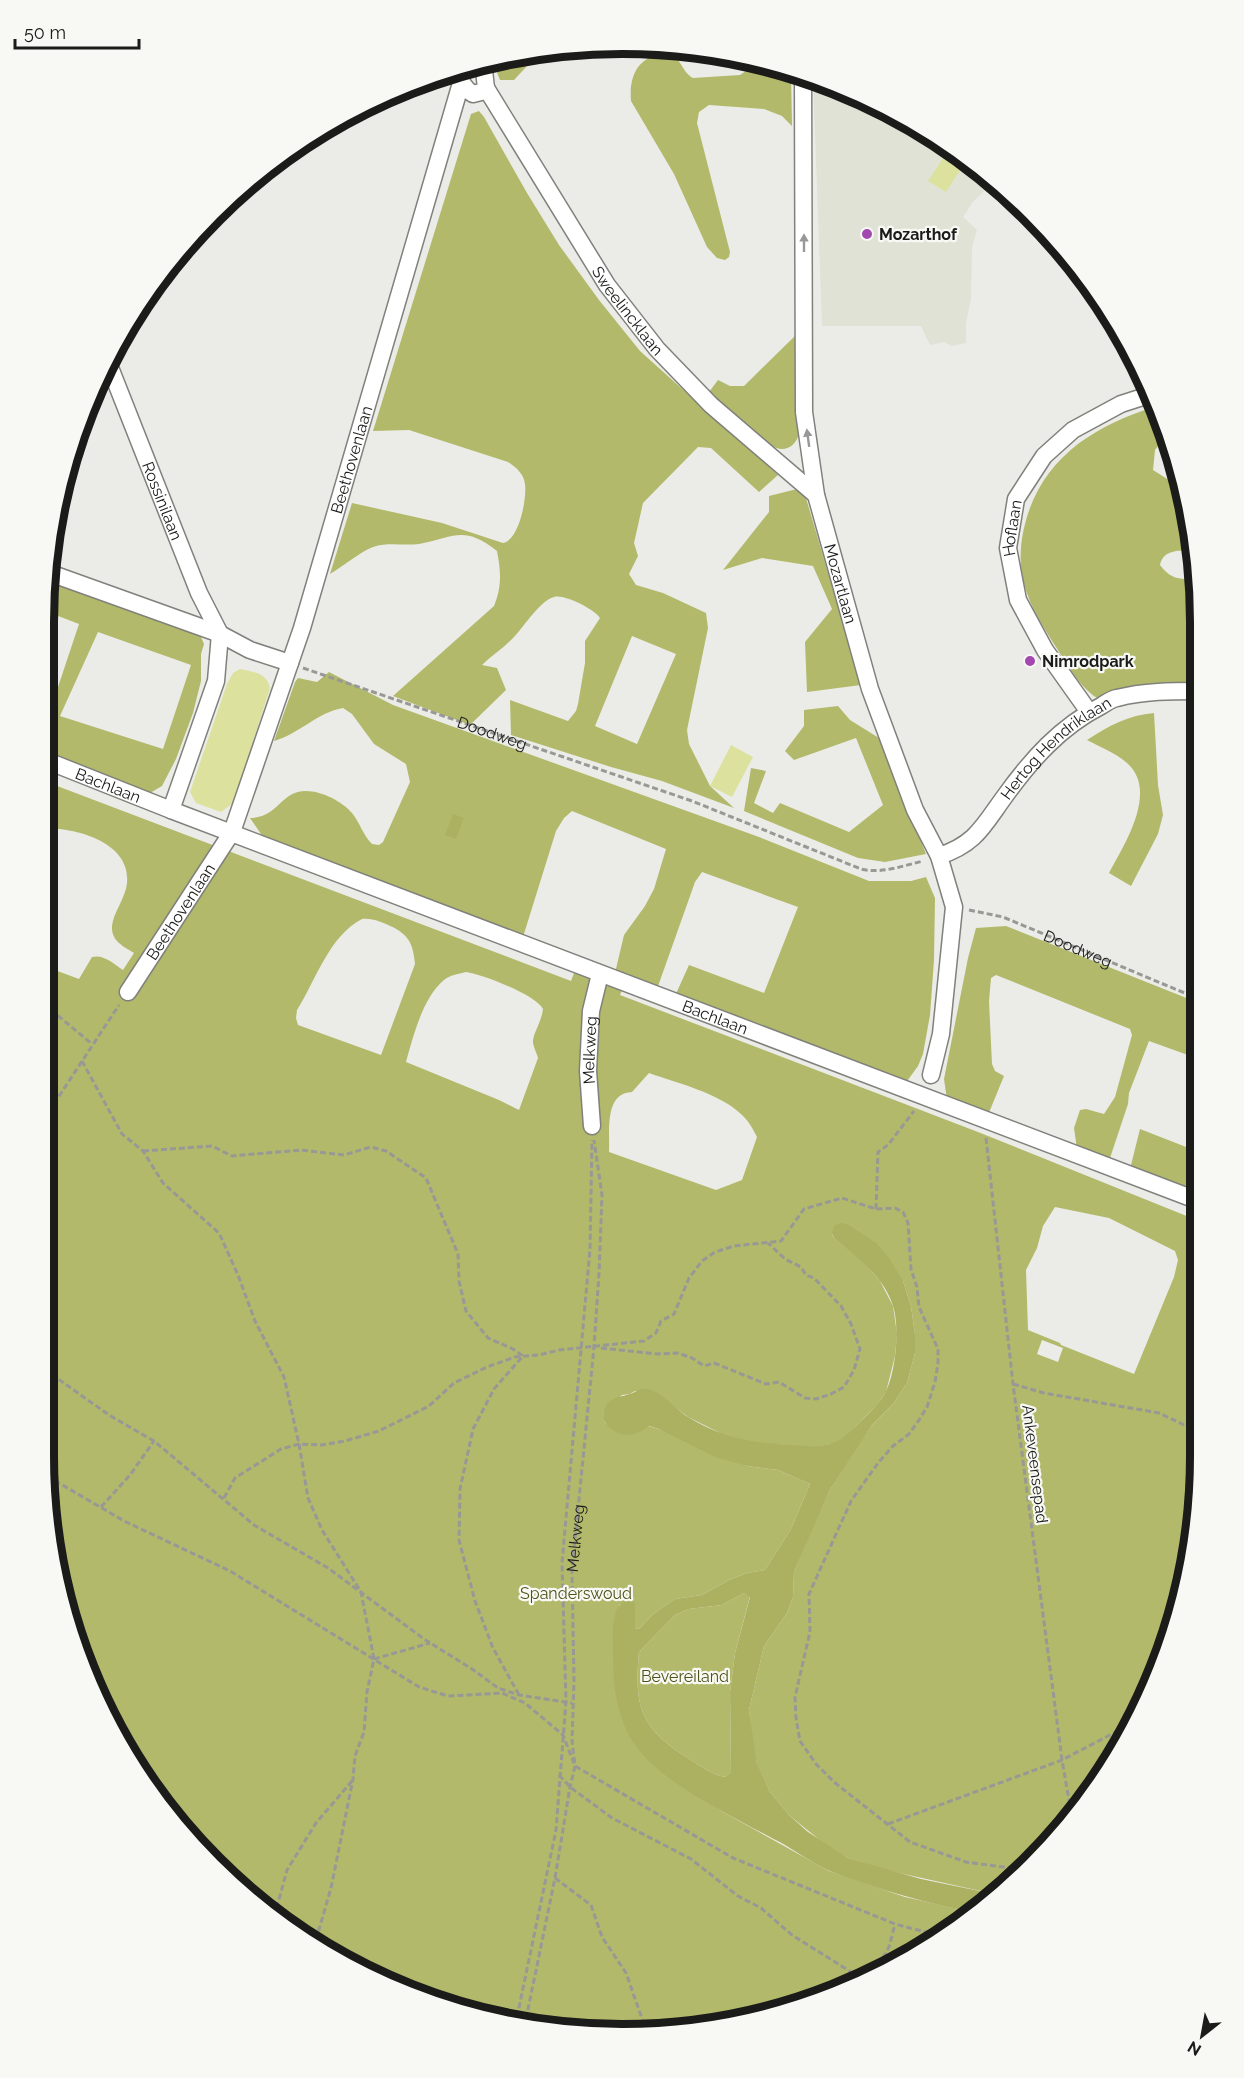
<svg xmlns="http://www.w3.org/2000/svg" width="1244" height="2078" font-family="Raleway,sans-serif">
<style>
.built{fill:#e0e2d6}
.green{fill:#dce29e}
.forest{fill:#b3b96a;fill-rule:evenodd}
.water{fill:#acb162;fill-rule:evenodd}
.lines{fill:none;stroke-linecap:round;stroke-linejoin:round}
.street-casing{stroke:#80807c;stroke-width:19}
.path{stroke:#989895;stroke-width:3;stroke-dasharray:6 3;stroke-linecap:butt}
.street{stroke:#fff;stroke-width:16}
.oneway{fill:#989898}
.poi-dot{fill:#a347b1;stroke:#f8f9f4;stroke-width:2}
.labels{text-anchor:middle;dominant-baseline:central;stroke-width:4.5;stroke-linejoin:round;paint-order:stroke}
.poi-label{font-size:16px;font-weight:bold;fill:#1b1b1a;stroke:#f8f9f4;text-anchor:start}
.street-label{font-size:16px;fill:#1b1b1a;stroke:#f8f9f4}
.park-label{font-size:16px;fill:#4f5217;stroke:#f8f9f4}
.rim{fill:none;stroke:#1b1b1a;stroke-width:8}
</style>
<rect width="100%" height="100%" fill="#ebece7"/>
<path class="built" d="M813,78L844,88L944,141L992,183L972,203L963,217L977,230L972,247L971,299L966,323V343L952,346L944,342L930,345L921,326H822Z"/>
<path class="green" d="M947,152L964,164L946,192L928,181Z
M240,669C254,672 267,673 270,688L237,792L232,804L221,812L196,803L190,792L227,684L233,673Z
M731,745L753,757L732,797L710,786Z"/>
<path class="forest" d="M540,52L514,80H500L492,60L509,55Z
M663,54C684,56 679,70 693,78L740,75L746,71L747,66L745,58L791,72L792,126L782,116L764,109L709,105L699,112L697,123L730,252L729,257L725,260L717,258L707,247L674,174L631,101C629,77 637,57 663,54Z
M479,111L484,117L527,193L559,245L599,300L640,351L778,475L759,492L711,448L698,447L643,503L634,543L638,556L629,574L636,585L663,593L706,613L708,628L687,730L689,744L710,786L734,808L662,781L611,767L511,735L510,700L568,721L576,711L578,704L585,663V641L600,618C594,609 564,594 554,597C539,601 522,630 511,640C502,649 491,656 482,665L497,668L506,690L470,725L393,696L494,606C502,586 501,572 497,551C463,525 456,537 419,544C404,546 388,542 373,547C360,552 342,567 330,574L352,503L442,523L503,543C519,540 527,499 525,484C524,474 516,467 508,462L409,430L373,431L471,114ZM632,636L676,654L637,744L595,726Z
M798,333L799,435C796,442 791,449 782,449C767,450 722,404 709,392L718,380L730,386H744Z
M1154,407L1166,436L1155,450L1153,470L1183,489L1194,551C1181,550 1163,549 1160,565C1171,580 1181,580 1198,578L1199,689H1141L1097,698C1077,685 1065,660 1052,641C1039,620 1026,599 1022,574C1019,556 1021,538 1026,520C1044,457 1094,426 1154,407Z
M797,489L806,498L861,685L807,692L805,642L832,609L813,566L762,558L723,570L769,512V496Z
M46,577L139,610L201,637L204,644L201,654V681L193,713L176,759L162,786L150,793L45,756V709L47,710L52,705L79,624L45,611ZM98,632L191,665L163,749L60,716Z
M329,672L393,705L759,837L869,881H911L926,877L935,898L934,960L930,1015L923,1054L918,1066L905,1084L675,996L689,965L764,993L798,907L702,872L695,882L657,989L615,973L624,935L645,906L654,889L666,849L572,811L564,818L556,831L523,937L263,837L250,818C271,817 275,806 289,796C307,783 339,798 352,813C360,823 363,835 372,844L379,845L383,842L410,782L406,764L374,744L352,714L343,708C318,712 299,734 274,741L295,682L298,678L317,682Z
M838,706L850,720L879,738L926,854L885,862L858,858L744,811L751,768L766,771L754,803L773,813L780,803L849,832L883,805L856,738L794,760L785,751L804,726V710Z
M1154,713L1158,785L1163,815L1158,834L1131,886L1109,873C1124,845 1159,791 1127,763C1116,753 1100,747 1087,740C1108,726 1129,715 1154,713Z
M44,781L571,981L576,968L624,985L620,995L978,1132L1199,1221V1339L1196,1345L1199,1352V1494L1170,1642L1103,1778L994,1894L886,1870L848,1858L826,1845L790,1816L770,1792L757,1765L752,1735L749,1710L764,1646L787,1613L793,1597L794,1572L810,1534L830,1490L859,1444L872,1425L893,1404L907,1383L915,1353V1334L911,1306L903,1281L832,1234L834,1238L863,1261L880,1281L893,1306L897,1334L895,1356L886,1392L877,1405L841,1441L832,1444L816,1447L753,1443L722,1434L688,1417L659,1395L635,1391L630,1394L622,1395L604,1412L603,1419L606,1424L643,1430L648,1426L659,1429L747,1466L778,1470L810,1484L791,1529L765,1570L747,1573L729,1580L702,1595L675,1599L653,1614L639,1629L635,1628L619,1604L651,1762L683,1787L723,1812L829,1871L905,1897L976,1913L974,1915L808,2004L622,2034L436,2004L270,1915L163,1808L74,1642L44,1456V966L79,979L92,957C104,954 114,964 123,970L134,953C123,946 111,941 112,926C113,913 126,897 127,883C131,842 76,828 44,828ZM362,919C371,918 378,921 386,924C407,933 413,941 415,964L381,1055L298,1025L296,1018L297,1010C316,980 329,936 362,919ZM466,972C482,974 536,995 543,1009C542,1021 532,1035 533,1043C534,1048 537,1054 538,1058L519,1110L499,1100L406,1062C413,1037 423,997 444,980C450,975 458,974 466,972ZM649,1073C677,1083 719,1093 741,1114C748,1120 753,1129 757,1137L742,1180L716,1190L609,1152C610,1131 604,1093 632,1092ZM1055,1207L1109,1218L1175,1251L1178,1260L1174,1277L1134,1374L1061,1345L1060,1343L1028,1330L1026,1270L1037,1248L1043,1226ZM1042,1340L1063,1348L1058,1362L1037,1354Z
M1006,926L1199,1003V1059L1149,1041L1129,1093L1128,1104L1109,1161L1077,1149L1074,1128L1080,1110L1086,1109L1104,1114L1115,1097L1132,1035L1130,1029L996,975L991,978L989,1001L992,1064L995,1071L1004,1076L988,1115L947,1100L944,1079L968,958L976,928Z
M1140,1129L1199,1152V1196L1130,1169Z
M744,1593L750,1596L735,1653L730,1692L731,1772L725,1777C711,1774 700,1766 688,1758C640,1728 634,1706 639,1652L675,1615L689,1609L722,1605Z"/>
<path class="water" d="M453,814L464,818L456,839L445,835Z
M840,1223L847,1224L876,1243L889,1258L903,1281L911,1306L915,1334V1353L907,1383L893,1404L872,1425L830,1490L794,1572L793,1597L787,1613L764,1646L749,1710L757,1764L770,1792L790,1816L808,1832L848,1858L921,1879L994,1894L976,1913C927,1903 879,1890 832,1872C816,1865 800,1854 785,1845C743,1822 661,1784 635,1745C614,1713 613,1681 613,1644C613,1629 611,1602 631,1599L635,1603V1628L639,1629L653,1614L675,1599L702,1595L729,1580L747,1573L765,1570L791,1529L810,1484L778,1470L747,1466L715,1457L659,1429L649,1426C633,1439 613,1438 603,1419C605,1398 613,1399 630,1394C635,1393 640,1388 647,1389C662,1391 675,1409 688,1417C722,1438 752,1443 792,1445C801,1445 810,1447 819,1446C838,1444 843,1438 857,1425C867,1415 877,1406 884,1395C896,1375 900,1327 893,1306C884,1276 856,1257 834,1238L832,1233L834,1226ZM744,1593L750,1597L735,1653L730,1692L731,1772L725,1777C711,1774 700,1766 688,1758C640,1728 634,1706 639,1652L675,1615L689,1609L722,1605Z"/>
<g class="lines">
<g class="street-casing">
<g id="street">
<path d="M458,70C461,81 463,88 473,94L481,92L486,88L483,62"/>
<path id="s4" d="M803,75L804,412L816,495L870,689L915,810L939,856L954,907L941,1034L931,1075"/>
<path id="s5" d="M486,88L607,285L657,349L711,405L816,495"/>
<path id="s6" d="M109,365L199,593L220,634"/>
<path d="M47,572L220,634L250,650L290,663"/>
<path id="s7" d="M220,634L216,681L171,810L1199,1201"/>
<path id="s8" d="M1089,712L1045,650L1018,600L1008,548L1016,499L1044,456L1073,430L1121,404L1149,395"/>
<path id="s9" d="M45,760L171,810"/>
<path id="s10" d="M939,856C976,844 983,826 1005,796C1031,760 1060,727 1101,706C1106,703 1111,699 1117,698C1144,691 1172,691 1199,691"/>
<path id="s11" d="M128,992L232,832L302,628L461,83"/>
<path id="s12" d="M592,1126L588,1071L591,1011L600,974"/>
</g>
</g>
<g class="path">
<path id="s1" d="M303,668L692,801L861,869C882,874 902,866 923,861"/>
<path id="s2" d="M969,910L1003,917L1199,999"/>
<path d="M44,1004L92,1044"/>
<path d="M82,1061L122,1134L143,1151L163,1183L219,1233L238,1275L255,1321L284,1377L299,1444L308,1498L322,1530L361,1592L374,1659L367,1692L364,1732L355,1756L353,1779L331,1888L316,1940"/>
<path d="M44,1119L119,1005"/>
<path d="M986,1138L1013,1384L1062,1760L1071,1812"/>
<path d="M143,1151L212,1146L232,1156L301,1150L344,1155L371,1147L386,1151L426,1178L458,1254L459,1281L466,1311L488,1338L513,1349L523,1356L494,1389L473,1429L460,1489L459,1540L475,1601L493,1648L519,1695"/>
<path d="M876,1209L878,1152L888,1145L914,1111"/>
<path d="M601,1348L657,1354L678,1353L692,1358L704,1366L714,1363L766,1384L779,1382L805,1398L816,1399L831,1394L844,1387L854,1370L860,1349L851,1324L841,1306L814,1278L806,1275L801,1267L785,1259L768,1243"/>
<path d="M44,1369L109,1415L154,1441L254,1525L328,1568L424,1639L472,1669L498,1688L519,1695L572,1703"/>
<path d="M1013,1384L1044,1393L1159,1413L1199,1432"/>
<path d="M47,1476L124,1521L230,1571L419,1687L448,1696L502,1693L525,1703L563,1735L575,1766L733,1858L895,1924L937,1935"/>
<path d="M224,1498L235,1478L281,1449L299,1444L321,1445L345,1441L379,1431L429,1406L454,1383L487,1367L515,1357L539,1355L559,1350L644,1341L656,1333L661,1321L674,1314L689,1278L702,1261L715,1252L734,1246L781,1241L804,1209L842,1198L876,1209L895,1208L903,1212L908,1223L911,1269L917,1287L919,1307L938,1349V1363L935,1382L927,1407L919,1420L909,1434L893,1446L878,1463L851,1501L809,1594L810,1632L795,1697L796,1718L800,1741L816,1764L834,1782L910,1842L966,1862L1017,1869"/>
<path d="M101,1507L130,1475L154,1441"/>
<path d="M374,1659L430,1643"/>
<path d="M559,1775L570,1787L612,1818L691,1859L738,1896L761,1908L792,1935L859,1977"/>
<path d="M888,1824L1062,1760L1129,1725"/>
<path d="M555,1878L591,1905L602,1937L626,1973L646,2030"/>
<path d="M268,1913L278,1903L287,1870L316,1823L352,1781"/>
<path d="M879,1966L889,1947L895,1924"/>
<path d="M517,2017L556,1830L566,1701L562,1563L590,1249L592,1140"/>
<path id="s3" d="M526,2019L555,1878L570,1787L575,1766L572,1741L574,1681L572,1570L594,1347L599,1274L602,1195L594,1140"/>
</g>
<use href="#street" class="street"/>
</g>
<defs><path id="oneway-solid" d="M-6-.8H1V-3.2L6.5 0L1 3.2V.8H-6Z" transform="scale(1.5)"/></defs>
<g class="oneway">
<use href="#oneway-solid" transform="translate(804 243) rotate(-90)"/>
<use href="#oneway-solid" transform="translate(808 438) rotate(-98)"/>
</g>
<g class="poi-dot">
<circle cx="867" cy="234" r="6"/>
<circle cx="1030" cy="661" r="6"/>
</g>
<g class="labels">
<g class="poi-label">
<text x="879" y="234">Mozarthof</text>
<text x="1042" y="661">Nimrodpark</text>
</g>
<g class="street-label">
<text stroke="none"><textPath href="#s5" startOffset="264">Sweelincklaan</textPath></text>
<text stroke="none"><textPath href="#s11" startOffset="582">Beethovenlaan</textPath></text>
<text stroke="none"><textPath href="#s6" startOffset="146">Rossinilaan</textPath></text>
<text stroke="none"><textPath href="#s8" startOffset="206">Hoflaan</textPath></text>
<text stroke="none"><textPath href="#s4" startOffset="513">Mozartlaan</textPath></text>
<text stroke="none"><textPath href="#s1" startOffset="200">Doodweg</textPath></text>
<text stroke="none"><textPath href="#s10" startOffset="162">Hertog Hendriklaan</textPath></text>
<text stroke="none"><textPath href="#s9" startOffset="68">Bachlaan</textPath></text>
<text stroke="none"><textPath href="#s11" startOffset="96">Beethovenlaan</textPath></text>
<text stroke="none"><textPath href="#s2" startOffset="116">Doodweg</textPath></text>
<text stroke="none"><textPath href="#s7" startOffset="766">Bachlaan</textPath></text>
<text stroke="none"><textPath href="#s12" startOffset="76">Melkweg</textPath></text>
<text transform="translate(1035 1464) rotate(83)">Ankeveensepad</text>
<text stroke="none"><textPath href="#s3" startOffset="486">Melkweg</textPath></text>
</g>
<g class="park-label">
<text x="576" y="1593">Spanderswoud</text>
<text x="685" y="1676">Bevereiland</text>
</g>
</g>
<path d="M0 0H1244V2078H0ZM622 54H622A568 568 0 0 1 1190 622V1456A568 568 0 0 1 622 2024H622A568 568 0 0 1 54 1456V622A568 568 0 0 1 622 54Z" fill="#f8f9f4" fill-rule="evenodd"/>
<path class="rim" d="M622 54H622A568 568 0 0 1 1190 622V1456A568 568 0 0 1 622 2024H622A568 568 0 0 1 54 1456V622A568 568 0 0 1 622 54Z"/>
<g transform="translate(1202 2036) rotate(211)" stroke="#f8f9f4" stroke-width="4.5" paint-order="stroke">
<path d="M0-4.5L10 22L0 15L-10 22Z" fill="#1b1b1a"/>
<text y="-9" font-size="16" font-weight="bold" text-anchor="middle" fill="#1b1b1a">N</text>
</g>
<path d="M15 39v9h124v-9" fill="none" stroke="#1b1b1a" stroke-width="3"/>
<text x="24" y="39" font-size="18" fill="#1b1b1a" stroke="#f8f9f4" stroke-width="4.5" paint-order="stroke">50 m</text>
</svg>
